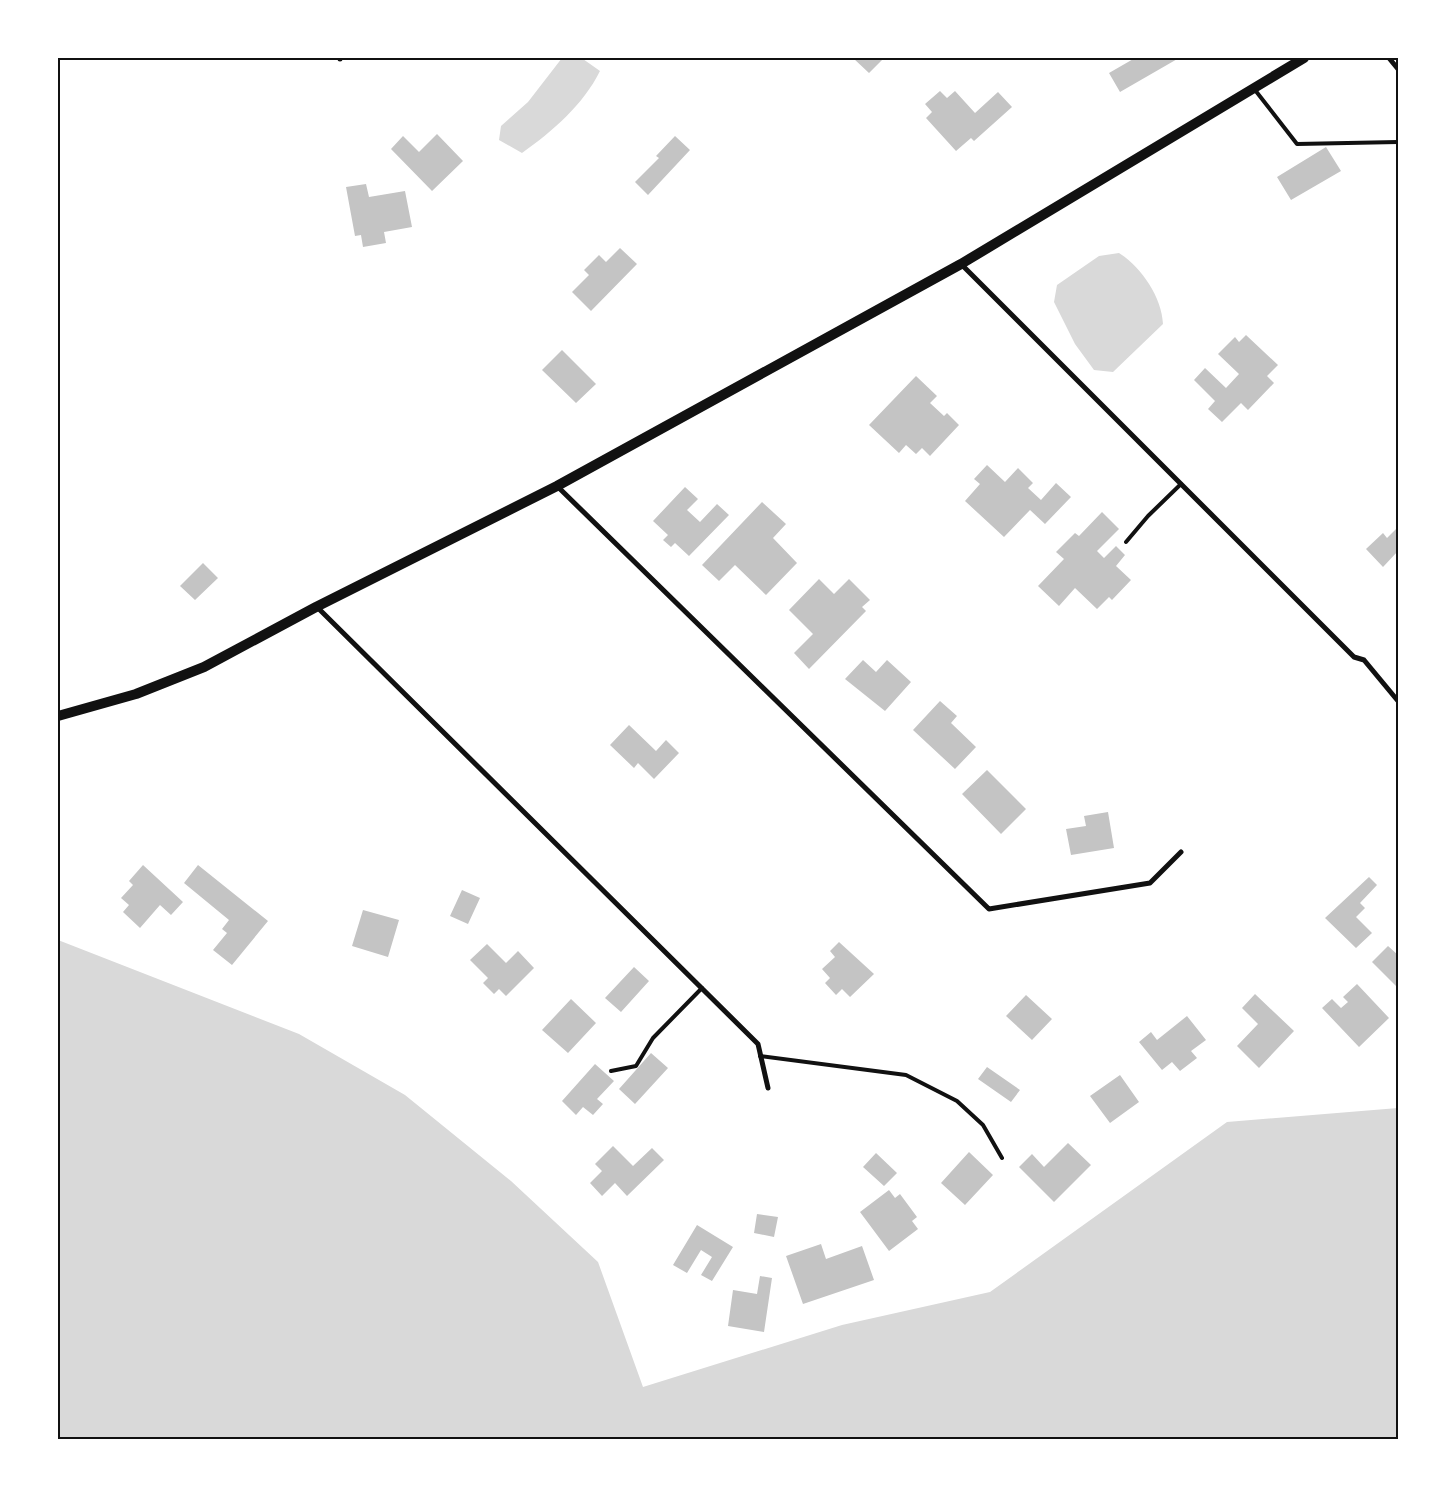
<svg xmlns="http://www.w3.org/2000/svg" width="1456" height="1497" font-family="'Roboto Condensed',sans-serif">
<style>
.water{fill:#d9d9d9}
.building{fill:#c4c4c4}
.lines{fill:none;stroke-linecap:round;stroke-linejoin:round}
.service{stroke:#111;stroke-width:4}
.minor{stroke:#111;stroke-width:5}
.secondary{stroke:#111;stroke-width:10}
.neatline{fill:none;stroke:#111;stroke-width:2}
</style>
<rect width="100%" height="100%" fill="#fff"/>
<path class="water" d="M562,58L583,59L600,71C583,105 553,131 522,153L499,140L501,126L528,102Z
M1119,253C1141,267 1162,297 1163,324L1113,372L1094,370L1075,344L1054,302L1057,285L1099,256Z
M58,940L299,1034L405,1095L511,1181L598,1262L643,1387L842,1325L990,1292L1227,1122L1398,1108V1439H58Z"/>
<path class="building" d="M853,58H884L869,73Z
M1135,58H1179L1120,92L1109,73Z
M940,91L947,98L955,91L975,113L998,92L1012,107L974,141L971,138L956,151L926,118L932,112L925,104Z
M437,134L463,161L432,191L391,149L403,136L419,152Z
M675,136L690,150L648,195L635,182L659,158L656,156Z
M1326,147L1341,171L1291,200L1277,177Z
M366,184L369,197L405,191L412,227L384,232L386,243L363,247L361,235L355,236L346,187Z
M620,248L637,264L591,311L572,292L589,275L584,270L599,255L606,262Z
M1246,335L1278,365L1267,376L1274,383L1248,410L1241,403L1222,422L1208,409L1215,401L1194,380L1205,368L1226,388L1239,374L1218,354L1235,337L1239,342Z
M562,350L596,384L576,403L542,370Z
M916,376L937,396L930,403L944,416L947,413L959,425L930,456L922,448L916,454L906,445L899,453L869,425Z
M987,465L1005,482L1018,468L1033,483L1028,488L1041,500L1056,483L1071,497L1045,524L1030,510L1004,537L965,501L980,484L974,479Z
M685,487L698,499L687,510L700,522L717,504L729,515L689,556L675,543L671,547L663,540L668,535L653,521Z
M762,502L786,524L773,538L797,563L766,595L735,565L719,581L702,565Z
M1102,512L1119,529L1097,551L1104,558L1116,546L1125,555L1116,566L1131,580L1112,600L1109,597L1097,609L1075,588L1059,606L1038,586L1064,559L1056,552L1075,533L1079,536Z
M1398,527V551L1383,567L1366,549L1383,533L1387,538Z
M203,563L218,578L195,600L180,586Z
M819,579L834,594L849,579L870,600L862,607L866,611L809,669L794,653L813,634L789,610Z
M863,660L876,672L887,660L911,682L885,711L845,679Z
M940,701L957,716L951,723L976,747L955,769L913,730Z
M629,725L656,751L666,740L679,753L654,779L638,763L634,768L610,745Z
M987,770L1026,809L1001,834L962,794Z
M1108,812L1114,848L1071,855L1066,829L1086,826L1084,816Z
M143,865L183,902L171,915L160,905L140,928L123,912L129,905L121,898L133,885L129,881Z
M198,865L268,921L232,965L213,950L227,933L222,929L229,920L184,883Z
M1369,877L1377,885L1360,903L1365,908L1356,917L1372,933L1356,948L1325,918Z
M462,890L480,898L468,924L450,916Z
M363,910L399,920L388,957L352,946Z
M839,942L874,974L850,997L842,989L836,995L825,983L830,978L822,969L835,957L830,951Z
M487,944L506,963L518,951L534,968L506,996L499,989L494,994L483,983L488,978L470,960Z
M1388,946L1398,955V988L1372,962Z
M634,967L649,981L621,1012L605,998Z
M1357,984L1389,1018L1359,1047L1322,1008L1332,999L1341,1008L1348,1002L1343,997Z
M1255,994L1294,1031L1259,1068L1237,1046L1258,1024L1242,1008Z
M1026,995L1052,1019L1032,1040L1006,1016Z
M571,999L596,1023L568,1053L542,1030Z
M1187,1016L1206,1040L1191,1051L1197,1058L1180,1071L1172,1062L1162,1070L1139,1042L1151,1032L1157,1040Z
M651,1053L668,1068L635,1104L619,1089Z
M595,1064L614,1081L597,1099L603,1104L593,1115L583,1107L576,1115L562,1101Z
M987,1067L1020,1090L1011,1102L978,1079Z
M1120,1075L1139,1102L1110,1123L1090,1096Z
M1068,1143L1091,1165L1054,1202L1019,1167L1032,1154L1044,1167Z
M613,1146L633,1166L652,1148L664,1160L627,1196L615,1183L602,1196L590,1183L602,1171L595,1164Z
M969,1152L993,1175L965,1205L941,1183Z
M876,1153L897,1173L884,1186L863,1167Z
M889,1190L895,1198L900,1194L917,1217L912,1221L918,1229L889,1251L860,1212Z
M757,1214L778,1217L774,1237L754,1233Z
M697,1225L733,1247L712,1281L701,1275L712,1257L701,1250L687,1273L673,1265Z
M821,1244L826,1259L862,1246L874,1280L803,1304L786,1256Z
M760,1276L772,1278L764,1332L728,1326L733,1290L757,1294Z"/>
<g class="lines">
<path class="service" d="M1255,90L1297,144L1398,142
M1126,542L1148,516L1181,484
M760,1056L906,1075L957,1101L983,1125L1002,1158
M611,1071L636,1066L653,1038L702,988"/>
<path class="minor" d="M1389,58L1398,69
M340,59V58
M961,264L1354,657L1364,660L1398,701
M557,486L989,909L1150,883L1181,852
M317,607L758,1044L768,1088"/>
<path class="secondary" d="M58,716L136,694L204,667L316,607L557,486L961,264L1304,58"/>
</g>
<rect width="1456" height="1497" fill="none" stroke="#ffffff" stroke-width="118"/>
<rect x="59" y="59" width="1338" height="1379" class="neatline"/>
</svg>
